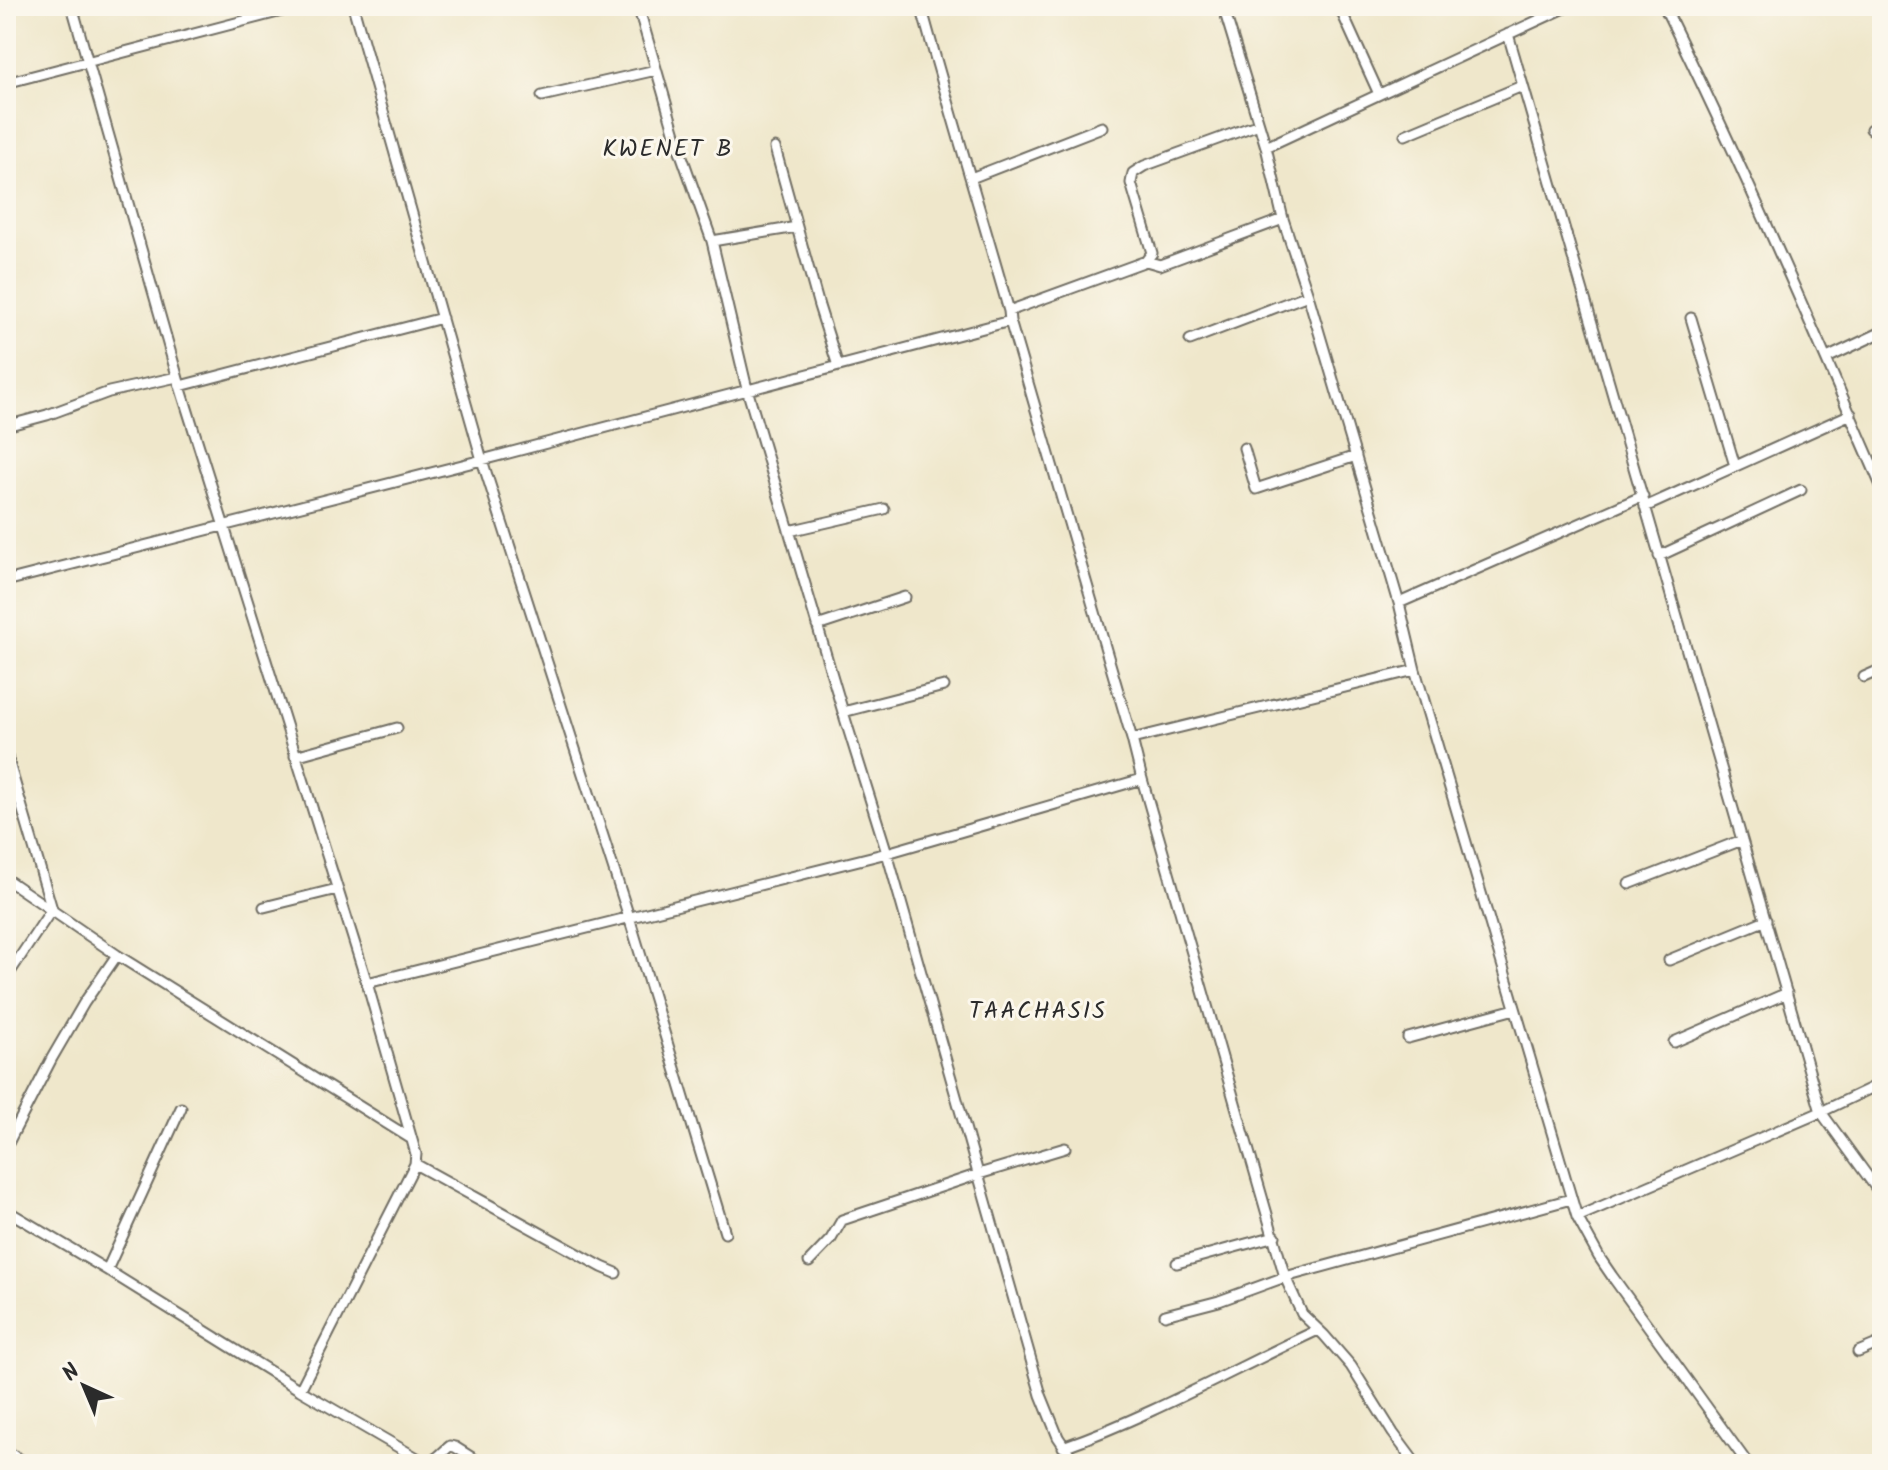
<svg xmlns="http://www.w3.org/2000/svg" width="1888" height="1470" font-family="Kalam,sans-serif">
<style>
.lines{fill:none;stroke-linecap:round;stroke-linejoin:round}
.minor-casing{stroke:#706d63;stroke-width:13}
.minor{stroke:#fff;stroke-width:9}
.labels{text-anchor:middle;dominant-baseline:central;stroke-width:6;stroke-linejoin:round;paint-order:stroke}
.quarter-label{font-size:24px;letter-spacing:2px;fill:#2b2b2b;stroke:#fbf7ec}
</style>
<rect width="100%" height="100%" fill="#fbf7ec"/>
<filter id="ink" filterUnits="userSpaceOnUse"><feTurbulence type="fractalNoise" baseFrequency=".0125" numOctaves="2"/><feDisplacementMap in="SourceGraphic" scale="16" xChannelSelector="R" yChannelSelector="G"/><feConvolveMatrix kernelMatrix="1 2 1 2 8 2 1 2 1" color-interpolation-filters="sRGB"/></filter>
<filter id="wash" filterUnits="userSpaceOnUse"><feTurbulence type="fractalNoise" baseFrequency=".006" numOctaves="4" result="noise"/><feDisplacementMap in="SourceGraphic" scale="32" xChannelSelector="R" yChannelSelector="G"/><feGaussianBlur stdDeviation="1.8" result="paint"/><feColorMatrix in="noise" values="0 0 0 0 0 0 0 0 0 0 0 0 0 0 0 0 0 1.4 0 .05"/><feComposite in="paint" operator="in"/></filter>
<g filter="url(#wash)">
<rect width="100%" height="100%" fill="#efe7cb"/>
</g>
<g filter="url(#ink)">
<g class="lines">
<g class="minor-casing">
<path id="minor" d="M72,6L180,386L367,983L416,1154L415,1164L300,1390
M353,6L482,460L629,917L725,1233
M638,6L679,148L712,241L747,389L843,712L887,853L1041,1395L1058,1437L1076,1464
M921,6C949,108 980,209 1009,311L1010,321L1132,739L1142,779L1285,1277L1302,1314L1324,1335L1351,1366L1393,1433L1416,1464
M1223,6L1266,147L1283,219L1308,295L1399,603L1415,670L1577,1217L1599,1257L1612,1276L1748,1464
M1339,6L1379,94
M1664,6C1742,164 1812,326 1882,488
M1508,34L1821,1112L1882,1196
M6,83L301,6
M542,96L656,70
M1871,129L1882,125
M1405,135L1522,86
M1266,147L1569,6
M775,148L819,306L838,366
M971,178L1102,127
M712,241L797,227
M1146,261L1160,265L1283,219
M1009,311L1146,261L1152,253L1131,183L1133,173L1144,166L1259,124
M1691,318L1735,466
M1190,340L1308,295
M1827,358L1882,332
M180,386L442,318
M6,426L47,415L109,392L177,377
M1244,448L1256,489L1356,456
M1645,507L1851,414
M789,531L884,509
M1659,556L1801,490
M6,581L482,460L1010,321
M1399,603L1643,496
M817,626L905,597
M1864,677L1882,669
M843,712L944,686
M1132,739L1415,670
M6,753L52,909L6,978
M295,756L397,728
M6,879L117,955L410,1138
M1629,884L1742,840
M264,907L337,889
M1669,960L1766,920
M367,983L887,853L1142,779
M1408,1038L1515,1009
M1674,1042L1787,993
M6,1147L52,1058L84,1003L117,955
M415,1164L602,1267L616,1273
M6,1210L107,1270L300,1390L424,1462C435,1463 442,1452 450,1446L455,1447L482,1464
M1577,1217L1821,1112L1882,1083
M809,1262L831,1239L842,1220L979,1174L1065,1148
M1177,1263L1275,1236
M107,1270L181,1108
M1165,1315L1219,1301L1285,1277L1571,1199
M1858,1352L1882,1342
M1063,1447C1151,1416 1234,1369 1318,1330
M6,1451L28,1464"/>
</g>
<use href="#minor" class="minor"/>
</g>
</g>
<g class="labels">
<g class="quarter-label">
<text x="668" y="149">KWENET B</text>
<text x="1038" y="1011">TAACHASIS</text>
</g>
</g>
<rect width="1888" height="1470" fill="none" stroke="#fbf7ec" stroke-width="32"/>
<g transform="translate(84 1386) rotate(316)" stroke="#fbf7ec" stroke-width="6" paint-order="stroke">
<path d="M0-6L14 30L0 20L-14 30Z" fill="#2b2b2b"/>
<text y="-12" font-size="22" font-weight="bold" text-anchor="middle" fill="#2b2b2b">N</text>
</g>
</svg>
